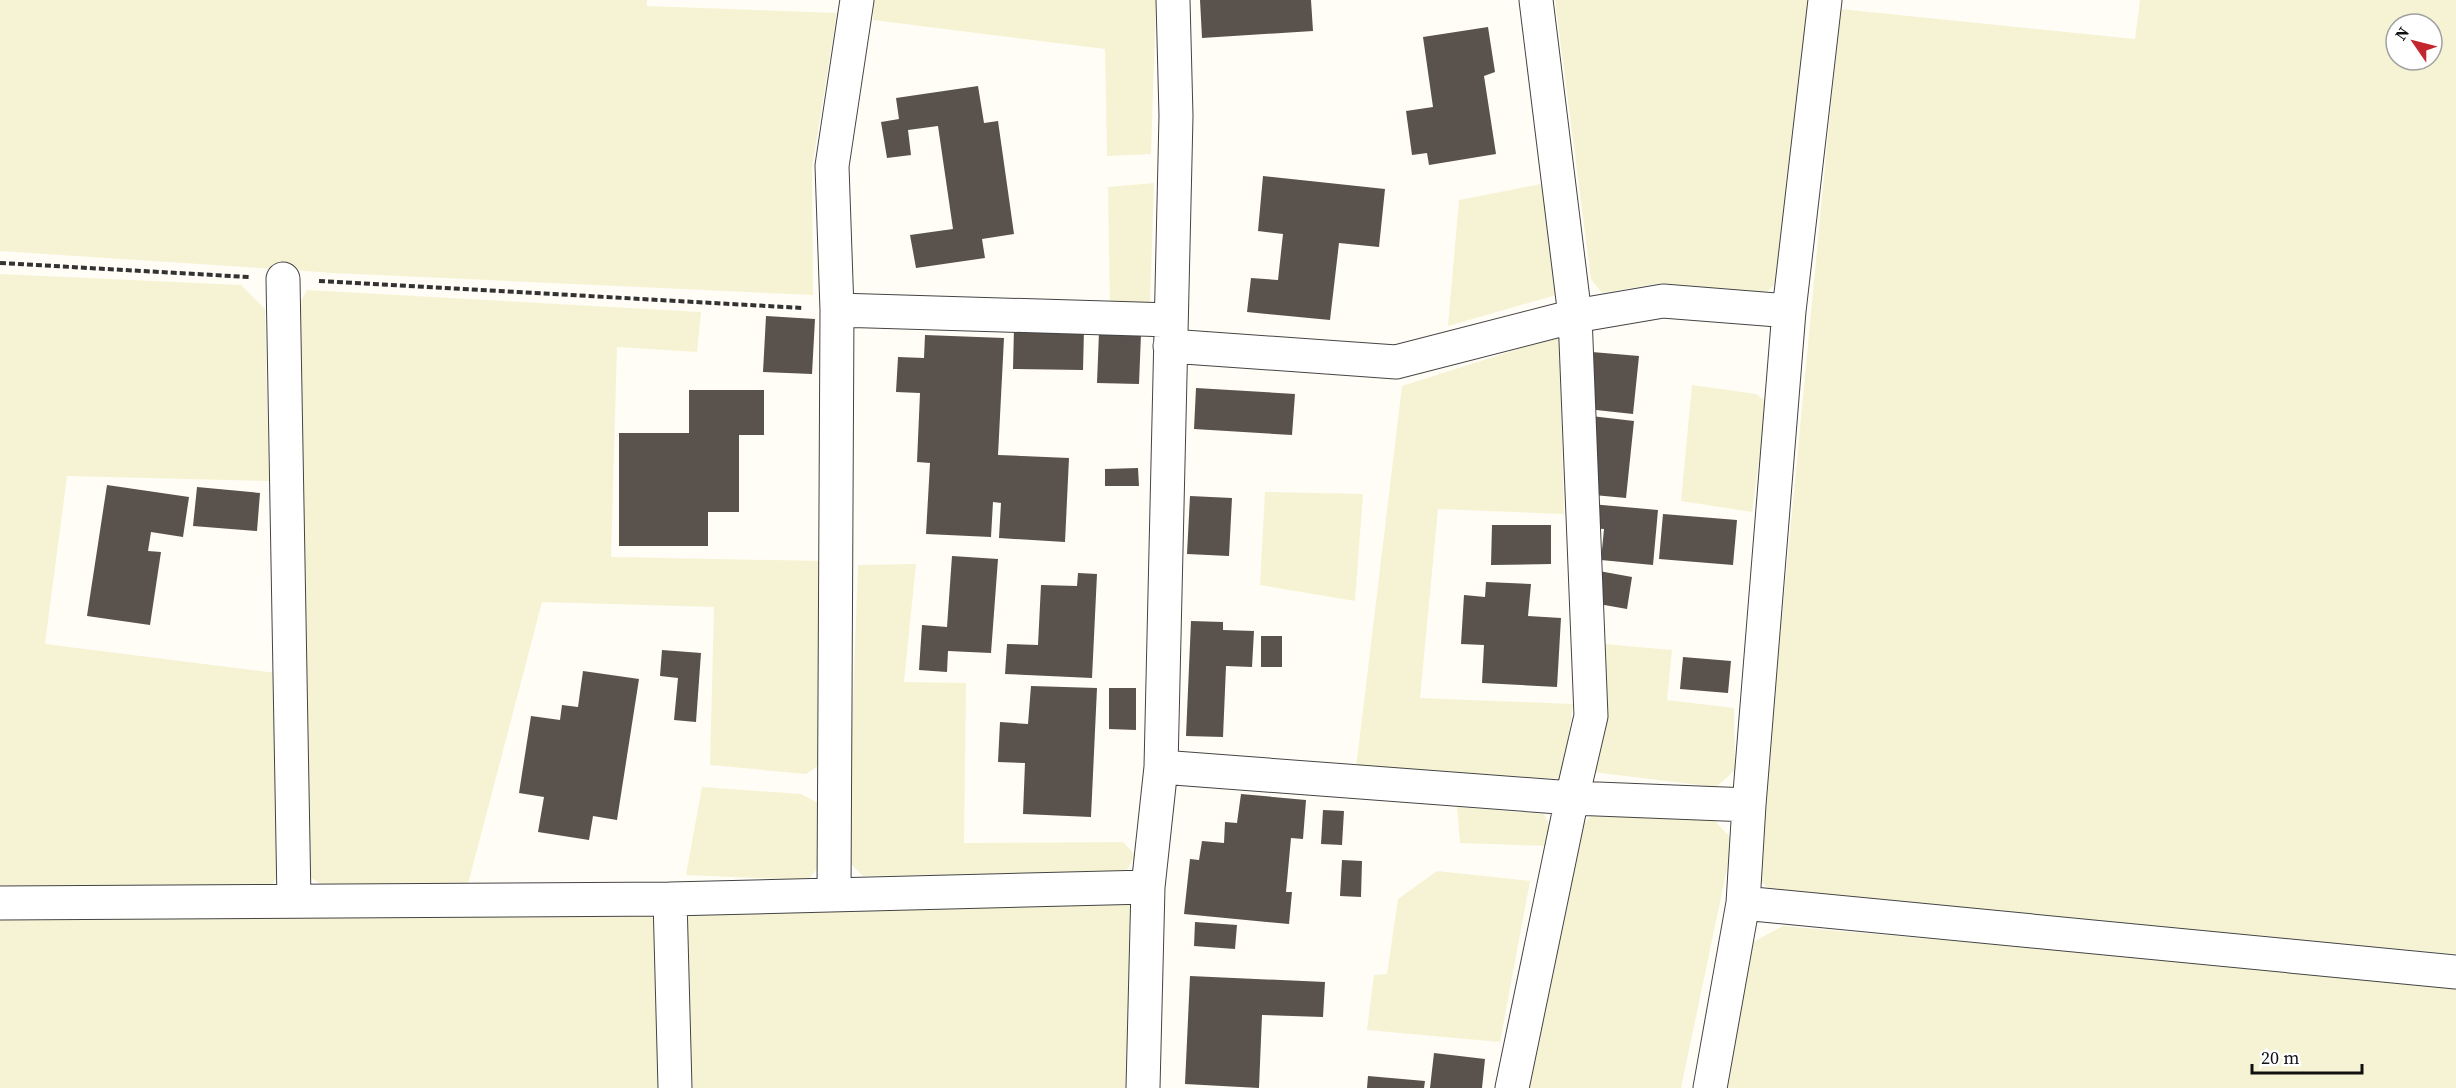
<svg xmlns="http://www.w3.org/2000/svg" width="2456" height="1088" font-family="'Source Serif 4',serif">
<style>
.farmland{fill:#f6f3d4;fill-rule:evenodd}
.building{fill:#5a524d}
.lines{fill:none;stroke-linecap:round;stroke-linejoin:round}
.minor-casing{stroke:#444;stroke-width:35}
.path{stroke:#333;stroke-width:4;stroke-dasharray:6 3;stroke-linecap:butt}
.minor{stroke:#fff;stroke-width:33}
</style>
<rect width="100%" height="100%" fill="#fffdf5"/>
<path class="farmland" d="M0,0H647V6L837,13L812,168L813,295L334,273L0,251Z
M874,0H1156L1151,154L1107,156L1105,49L873,20Z
M1555,0H1809L1778,282L1762,296L1662,283L1602,293L1591,279Z
M2140,0H2456V954L1778,895L1757,879L1840,9L2135,39ZM2396,24H2432V60H2396Z
M1154,183L1150,303L1110,304L1108,187Z
M1541,184L1563,293L1448,326L1459,200Z
M0,274L241,285L265,309L269,481L67,476L45,644L277,673L282,873L271,885L0,890Z
M307,290L701,312L697,352L617,347L611,557L823,561L821,764L806,774L710,765L714,607L542,602L467,888L321,884L308,876L300,303Z
M1559,336L1564,514L1438,509L1420,698L1573,704L1563,779L1356,768L1402,386Z
M1692,385L1756,394L1767,402L1752,512L1681,501Z
M1265,492L1363,494L1355,601L1260,585Z
M916,564L904,682L966,683L964,843L1123,842L1135,855L1127,870L1116,873L863,876L847,860L858,565Z
M1593,643L1672,650L1667,700L1734,708L1735,770L1716,787L1592,772Z
M702,787L801,794L820,804L821,864L808,880L686,875Z
M1457,807L1544,814L1549,824L1546,846L1460,843Z
M1594,812L1711,817L1733,840L1681,1088H1525L1576,833Z
M1437,871L1530,881L1500,1042L1367,1030L1374,975L1387,974L1398,899Z
M1137,903L1134,1088H693L680,915L690,907Z
M648,909L658,923L661,1088H0V913Z
M1783,926L2456,985V1088H1726L1753,942Z"/>
<path class="building" d="M1200,0H1311L1313,31L1202,38Z
M1488,27L1495,72L1484,76L1496,154L1429,165L1427,153L1412,155L1406,111L1433,107L1423,37Z
M978,86L984,123L998,121L1014,234L982,239L985,258L916,268L910,235L953,229L938,126L908,130L911,155L887,158L881,122L899,119L896,98Z
M1263,176L1385,189L1379,247L1339,243L1330,320L1247,312L1251,278L1278,280L1283,234L1258,231Z
M766,316L815,319L812,374L763,372Z
M1014,328L1084,329L1083,370L1013,369Z
M1099,332L1141,334L1139,384L1097,383Z
M925,335L1004,338L998,455L1069,458L1065,542L999,538L1001,503L993,502L991,537L926,534L930,463L917,462L920,393L896,392L898,357L924,358Z
M1592,352L1639,356L1633,414L1587,409Z
M1196,388L1295,394L1292,435L1194,429Z
M689,390H764V435H739V512H708V546H619V433H689Z
M1591,416L1634,421L1626,498L1583,494Z
M1138,468L1139,486H1105V469Z
M107,485L189,497L183,537L151,532L148,551L161,552L150,625L87,616Z
M197,487L260,493L257,531L193,526Z
M1190,496L1232,498L1229,556L1187,554Z
M1591,504L1658,510L1653,565L1601,560L1604,529L1589,528Z
M1663,514L1737,520L1733,565L1659,559Z
M1492,525H1551V564L1491,565Z
M952,556L998,559L991,653L948,651L947,672L919,670L922,625L947,627Z
M1599,571L1632,577L1627,609L1593,603Z
M1078,573L1097,574L1092,678L1005,674L1007,644L1038,645L1041,585L1077,586Z
M1486,582L1531,584L1528,616L1561,618L1557,687L1482,683L1484,645L1461,644L1464,595L1485,597Z
M1191,621L1223,622V630L1254,631L1252,667L1226,666L1223,737L1186,736Z
M1261,636H1282V667H1261Z
M662,650L701,653L696,722L674,720L678,678L660,676Z
M1683,657L1731,661L1728,693L1680,689Z
M583,671L639,679L617,820L593,816L589,840L538,832L544,797L519,793L531,716L560,720L562,705L578,707Z
M1031,686L1097,688L1091,817L1023,814L1025,763L998,762L1000,722L1028,724Z
M1109,688H1136V730L1109,729Z
M1241,794L1306,800L1303,839L1291,838L1286,892H1292L1289,924L1184,914L1190,859L1199,860L1202,841L1224,843L1225,822L1237,823Z
M1323,810L1344,811L1342,845L1321,844Z
M1342,860L1362,861L1361,897L1340,896Z
M1195,922L1237,925L1235,949L1194,946Z
M1190,976L1325,982L1323,1017L1262,1015L1259,1088L1185,1084Z
M1434,1053L1485,1059L1482,1088H1430Z
M1368,1076L1425,1081L1424,1088H1367Z"/>
<g class="lines">
<g class="minor-casing">
<path id="minor" d="M283,279L294,901
M837,310L1171,320
M1170,346L1396,362L1575,316L1663,301L1789,311
M1161,767L1572,798L1749,805
M834,894L837,310L832,166L857,0
M670,899L675,1088
M0,903L670,899L1148,887
M1743,903L2456,972
M1143,1088L1148,887L1161,767L1176,116L1173,0
M1512,1088L1572,798L1591,716L1575,316L1536,0
M1710,1088L1743,903L1749,805L1789,311L1825,0"/>
</g>
<path class="path" d="M0,263L249,277
M319,281L803,308"/>
<use href="#minor" class="minor"/>
</g>
<g transform="translate(2414 42) rotate(305)"><circle r="28" fill="#ffffff" stroke="#a0a0a0" stroke-width="1.5"/>
<path d="M0-4.5L10 22L0 15L-10 22Z" fill="#c4262e"/>
<text y="-9" font-size="16" font-weight="bold" text-anchor="middle" fill="#111111">N</text>
</g>
<path d="M2252 1064v9h110v-9" fill="none" stroke="#111111" stroke-width="3"/>
<text x="2261" y="1064" font-size="18" fill="#111111" stroke="#ffffff" stroke-width="4.5" paint-order="stroke">20 m</text>
</svg>
